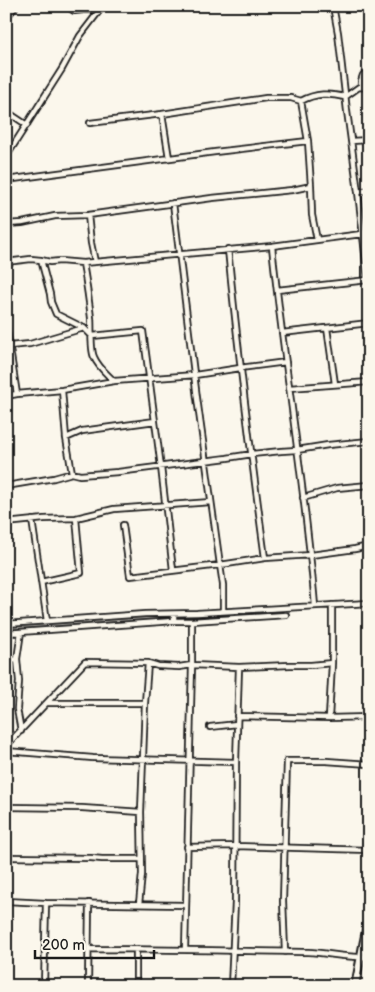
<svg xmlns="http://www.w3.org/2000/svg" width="375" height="992" font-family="'Balsamiq Sans',sans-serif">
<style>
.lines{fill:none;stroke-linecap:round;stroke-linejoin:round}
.canal{stroke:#afaca5;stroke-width:4.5}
.street-casing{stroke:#1c1c1c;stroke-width:8}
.secondary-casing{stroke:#1c1c1c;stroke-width:10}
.street{stroke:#fbf7ec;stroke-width:4.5}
.secondary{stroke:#fbf7ec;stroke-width:6}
</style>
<rect width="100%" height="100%" fill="#fbf7ec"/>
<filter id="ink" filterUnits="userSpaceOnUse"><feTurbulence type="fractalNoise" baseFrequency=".02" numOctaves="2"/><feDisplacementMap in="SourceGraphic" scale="10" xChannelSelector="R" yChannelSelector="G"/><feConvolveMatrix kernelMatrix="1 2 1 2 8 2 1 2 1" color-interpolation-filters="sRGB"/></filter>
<g filter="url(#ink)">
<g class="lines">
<path class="canal" d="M177,617L274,611
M130,620L172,618
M6,628L126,621"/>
<g class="street-casing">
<path id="street" d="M67,6L74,11L102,8
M6,18L16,6
M362,87L361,81L363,75L369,71
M301,101C316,93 329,93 345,97L359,87L369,88
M6,111L27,125
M162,114L169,158
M351,141L369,140
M6,157L62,69L80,36L103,6
M6,180L215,152L308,141
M311,186L312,215L317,240
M358,192L369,190
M173,203L197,398L220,565L223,585V611
M88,215L91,243L95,262
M6,224L22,223L55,216L88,215L212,198L292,190L311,186L308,141L301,101L291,98H266L162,114L90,123
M228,249C238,353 251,455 265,558
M41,260L50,262L60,261L83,263L272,246
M6,262L31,259L41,260L50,294L51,302L56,314L84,328L92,336L143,331L161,467L173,570
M83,263C86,281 89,300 91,318C92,328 90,349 94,357C98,367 106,373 114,381
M277,290L368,280L358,192L347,111L338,33L333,6
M6,324L17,394
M327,328L335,384
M282,333L369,323
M9,346L30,344L84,328
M289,388L369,382
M62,390L66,438L72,473
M6,396L17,394L62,390L114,381L195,375L240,368L286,362
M66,438L82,431L155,421
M6,486L54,478L72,473L80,475L118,472L227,458L252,454L281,451L297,450L328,445L369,441
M303,498L337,488L369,485
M32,520L47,621
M6,523L44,519L76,518L114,509L211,502
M123,525L130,576L220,565L265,558L311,555L355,549L369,546
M41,582L81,573L76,518
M315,606C305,485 284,366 272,246L369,233
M174,621H192V665L185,950
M192,621L286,615
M6,624L145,614L197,613L369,603
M6,633L174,621V614
M6,663L17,659
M47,703H145
M237,716L329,718L369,717
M329,718L332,663V605
M210,727L237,724
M21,731L17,709L19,681L17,659L21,632
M6,746L85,662L148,663L158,666L179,667L192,665L239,667L290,665H311L332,663
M6,751L93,758L236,762
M6,807L82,808L141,812
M187,847L235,846L369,850
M6,857L91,858L102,859H141
M6,901L46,903L186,905
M139,904L142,874L141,812L145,703L148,663
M89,949C162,949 235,951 308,952C328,953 348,958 369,957
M285,952L283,901L287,761H326L369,764
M44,986L46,903
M88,986L89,903
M136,986V949
M231,986L235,902L236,762L239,667"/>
</g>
<g class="secondary-casing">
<path id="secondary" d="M355,986L369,915"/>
</g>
<use href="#street" class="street"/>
<use href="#secondary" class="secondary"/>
</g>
</g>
<rect width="375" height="992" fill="none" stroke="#fbf7ec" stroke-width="25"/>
<rect x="12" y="12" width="350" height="967" fill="none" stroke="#1c1c1c" stroke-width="2" filter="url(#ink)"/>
<path d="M35 950v8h119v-8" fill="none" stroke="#1c1c1c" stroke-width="2.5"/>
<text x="42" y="950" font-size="15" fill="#1c1c1c" stroke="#fbf7ec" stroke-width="4" paint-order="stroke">200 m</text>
</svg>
